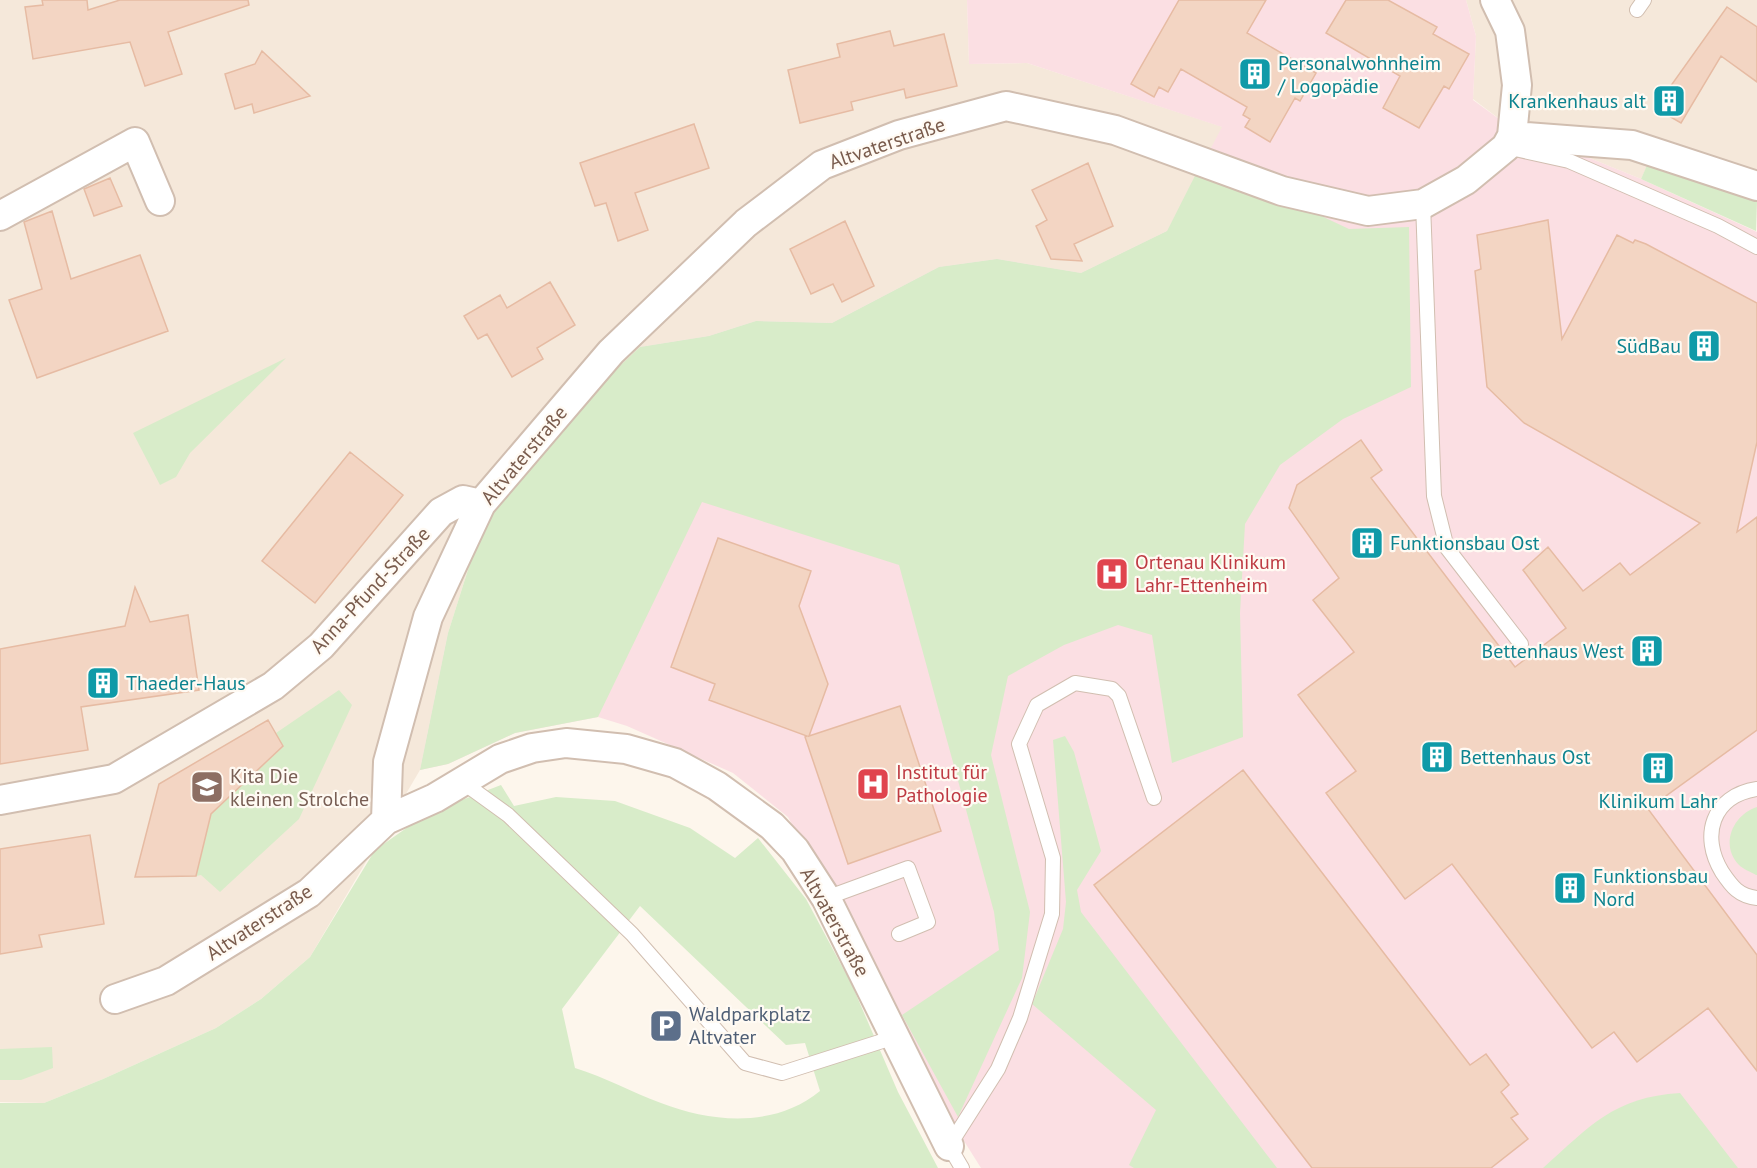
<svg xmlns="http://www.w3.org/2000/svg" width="1757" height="1168" font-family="'PT Sans',sans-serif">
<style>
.residential{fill:#f5e8da}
.medical{fill:#fbdfe3}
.green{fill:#d8ecc9;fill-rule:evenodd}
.building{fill:#f3d5c3;stroke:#e6bba3;stroke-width:1.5}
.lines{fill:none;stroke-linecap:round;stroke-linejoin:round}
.service-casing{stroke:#d1beb0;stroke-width:16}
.minor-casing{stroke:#d1beb0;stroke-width:32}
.service{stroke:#fff;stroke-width:14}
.minor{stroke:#fff;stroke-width:28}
.labels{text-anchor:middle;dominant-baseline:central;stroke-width:4.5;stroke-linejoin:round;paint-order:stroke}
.culture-label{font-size:20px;fill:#0d838f;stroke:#fffaf3;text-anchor:start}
.street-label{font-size:20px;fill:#7a5c4d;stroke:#fffaf3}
.health-label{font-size:20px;fill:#be3a42;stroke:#fffaf3;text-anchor:start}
.education-label{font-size:20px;fill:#785e54;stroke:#fffaf3;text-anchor:start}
.service-label{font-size:20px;fill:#4e5e75;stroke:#fffaf3;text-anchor:start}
</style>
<rect width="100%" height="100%" fill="#fdf6ec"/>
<path class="residential" d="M0,0H967L969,64L1027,63L1223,127L1167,231L1081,273L997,259L939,267L832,323L756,321L709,336L640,347L485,516L448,633L420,770L310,957L261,999L216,1028L103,1079L44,1103L0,1102Z
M1466,0H1757V201L1648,164L1641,179L1506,124L1473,99L1476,36Z"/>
<path class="medical" d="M967,0H1466L1476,36L1473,100L1506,124L1641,179L1757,232V1168H981L959,1133L788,817L733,773L627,726L598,717L515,733L448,764L420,770L448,633L640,347L709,336L756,321L832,323L939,267L997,259L1081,273L1167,231L1222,127L1027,63L969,64Z"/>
<path class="green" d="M1203,160L1349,229L1409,227L1411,387L1343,419L1280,465L1245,524L1240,613L1243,737L1172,763L1152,635L1118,625L1064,645L1008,676L991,755L1030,912L1022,978L958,1117L902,1015L999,950L994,912L899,565L702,502L598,717L515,733L448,764L420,770L448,633L485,516L580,403L640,347L709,336L756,321L832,323L939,267L997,259L1081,273L1167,231Z
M1648,163L1757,201L1756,231L1641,179Z
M286,358L190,453L176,477L160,485L133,433Z
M339,690L352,705L299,819L220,892L201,875L196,876L211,814L283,747L276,733Z
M1065,736L1074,752L1101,851L1077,890L1081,912L1277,1168H1134L1129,1165L1156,1110L1032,1004L1063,929L1066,902L1053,740Z
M501,785L514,806L556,797L615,801L690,828L735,858L758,838L806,899L852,985L898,1092L938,1168H0V1103H44L103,1079L216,1028L261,999L310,957L375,850L428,813ZM640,906L786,1045L805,1043L820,1091C775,1128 712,1123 661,1103C631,1092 605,1077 575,1068L562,1009Z
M1757,807V875H1756C1751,872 1743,869 1739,865C1719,844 1734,814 1757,807Z
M52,1047L53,1068L21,1080H0V1049Z
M1680,1093L1738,1168H1543C1590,1126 1614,1097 1680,1093Z"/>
<path class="building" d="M42,0H87L88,10L120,0H248L249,5L168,32L182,74L145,86L130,42L33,59L25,7L43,5Z
M1179,0H1266L1247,33L1316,73L1300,101L1295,98L1270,142L1245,127L1250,119L1243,115L1247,107L1181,69L1168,92L1159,87L1154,97L1131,84Z
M1346,0H1388L1437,27L1433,34L1469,54L1449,89L1444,86L1419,128L1383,108L1400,76L1326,33Z
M1727,7L1757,27V82L1721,56L1681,123L1655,108Z
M890,31L894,46L944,34L957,86L906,98L904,89L851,102L853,110L800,123L788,70L840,57L837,44Z
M262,51L276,64L310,96L254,113L252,104L235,109L225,74L255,64Z
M694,124L709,168L635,193L648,230L618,241L606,203L595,206L580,163Z
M1088,163L1113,226L1074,244L1082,261L1051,259L1036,226L1047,220L1032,190Z
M110,178L122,206L94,216L84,189Z
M52,211L71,279L140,255L168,331L37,378L9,300L42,289L24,222Z
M1548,220L1562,339L1617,235L1633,243L1635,240L1646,244L1757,303V442L1737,532L1757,517V730L1648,809L1757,955V1071L1708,1008L1637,1062L1614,1032L1592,1048L1452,864L1405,899L1326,793L1356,771L1298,695L1354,652L1313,600L1339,578L1289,508L1297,485L1361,440L1382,470L1371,478L1515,667L1566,628L1523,570L1548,547L1583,591L1620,563L1630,575L1700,523L1524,423L1487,387L1475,271L1481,269L1477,235Z
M845,221L874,286L842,302L833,284L811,294L790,249Z
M550,282L575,325L537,348L543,359L512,377L487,334L478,339L464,316L500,295L507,308Z
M350,452L403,495L315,603L262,561Z
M718,538L811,571L799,606L828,684L809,736L900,706L941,831L848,864L805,737L807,736L709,700L715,684L671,667Z
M135,587L150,622L188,615L199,690L81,707L88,750L0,764V649L125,626Z
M268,720L283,746L211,814L196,876L135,877L159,784Z
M1243,770L1470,1065L1486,1054L1509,1085L1501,1092L1518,1114L1511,1118L1528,1139L1491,1168H1312L1094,885Z
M90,835L104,924L39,935L42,947L0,954V849Z"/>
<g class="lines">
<g class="service-casing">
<path id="service" d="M1637,10L1644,0
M1506,147L1569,161L1718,226L1757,247
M1423,204L1434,496L1447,548L1521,644
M461,781L508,815L632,934L745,1063L782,1073L895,1037
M1757,789C1712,796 1700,836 1722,872C1732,887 1739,896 1757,898
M826,898L908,868L928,922L899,934
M962,1168L949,1146L998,1069L1020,1018L1052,914L1053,858L1019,744L1037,705L1075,683L1112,689L1119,696L1154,798"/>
</g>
<g class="minor-casing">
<path id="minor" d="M1512,136L1632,145L1757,186
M0,216L135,142L160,201
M0,800L114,779L273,686L321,646L441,512L463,500L481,504
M386,820L388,762L428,617L481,504L611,352L746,223L822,165L899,135L1006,106L1115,130L1282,191L1368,211L1423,204L1466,180L1506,147L1512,136L1517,85L1510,31L1495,0
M115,999L166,981L309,893L386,820L435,798L500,759L532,748L566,743L626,749L675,763L717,786L772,826L795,850L826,898L949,1146"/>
</g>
<use href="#service" class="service"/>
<use href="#minor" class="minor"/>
</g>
<defs>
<g id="building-square" transform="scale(1.725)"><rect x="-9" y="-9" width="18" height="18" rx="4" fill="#0f9aa8" stroke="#fffaf3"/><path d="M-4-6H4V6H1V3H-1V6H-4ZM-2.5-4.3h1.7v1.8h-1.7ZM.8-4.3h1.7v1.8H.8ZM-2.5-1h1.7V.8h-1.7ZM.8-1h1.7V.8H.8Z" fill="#fff"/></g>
<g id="hospital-square" transform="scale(1.725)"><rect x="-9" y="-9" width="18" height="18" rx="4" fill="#e0444e" stroke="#fffaf3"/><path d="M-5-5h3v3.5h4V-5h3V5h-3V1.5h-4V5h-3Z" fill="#fff"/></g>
<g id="school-square" transform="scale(1.725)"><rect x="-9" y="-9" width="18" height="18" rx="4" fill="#8d6e63" stroke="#fffaf3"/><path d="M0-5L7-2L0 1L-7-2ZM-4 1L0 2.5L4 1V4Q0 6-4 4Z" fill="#fff"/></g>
<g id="parking-square" transform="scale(1.725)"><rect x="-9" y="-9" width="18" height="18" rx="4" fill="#5c6f8a" stroke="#fffaf3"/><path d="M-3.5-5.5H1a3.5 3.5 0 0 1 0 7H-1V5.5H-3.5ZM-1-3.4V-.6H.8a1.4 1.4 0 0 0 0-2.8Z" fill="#fff"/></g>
</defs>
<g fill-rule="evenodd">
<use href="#building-square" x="1255" y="74"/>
<use href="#building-square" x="1669" y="101"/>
<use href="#building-square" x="1704" y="346"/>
<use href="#building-square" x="1367" y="543"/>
<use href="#hospital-square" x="1112" y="574"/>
<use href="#building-square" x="1647" y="651"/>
<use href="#building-square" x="103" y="683"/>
<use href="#building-square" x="1437" y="757"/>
<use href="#building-square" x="1658" y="768"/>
<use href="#hospital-square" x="873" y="784"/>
<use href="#school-square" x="207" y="787"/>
<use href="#building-square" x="1570" y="888"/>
<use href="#parking-square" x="666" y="1026"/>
</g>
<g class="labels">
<g class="culture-label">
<text x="1278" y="63">Personalwohnheim<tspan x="1278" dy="23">/ Logopädie</tspan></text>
<text x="1646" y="101" text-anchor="end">Krankenhaus alt</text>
<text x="1681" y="346" text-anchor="end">SüdBau</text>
<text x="1390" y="543">Funktionsbau Ost</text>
<text x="1624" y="651" text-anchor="end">Bettenhaus West</text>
<text x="126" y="683">Thaeder-Haus</text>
<text x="1460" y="757">Bettenhaus Ost</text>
<text x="1658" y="801" text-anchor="middle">Klinikum Lahr</text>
<text x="1593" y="876">Funktionsbau<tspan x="1593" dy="23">Nord</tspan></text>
</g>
<g class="street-label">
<text transform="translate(887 143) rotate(-19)">Altvaterstraße</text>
<text transform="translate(524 455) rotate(-50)">Altvaterstraße</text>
<text transform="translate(370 590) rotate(-47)">Anna-Pfund-Straße</text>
<text transform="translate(259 922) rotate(-33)">Altvaterstraße</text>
<text transform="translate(835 922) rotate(61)">Altvaterstraße</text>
</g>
<g class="health-label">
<text x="1135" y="562">Ortenau Klinikum<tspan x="1135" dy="23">Lahr-Ettenheim</tspan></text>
<text x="896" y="772">Institut für<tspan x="896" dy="23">Pathologie</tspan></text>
</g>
<g class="education-label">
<text x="230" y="776">Kita Die<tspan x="230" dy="23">kleinen Strolche</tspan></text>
</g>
<g class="service-label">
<text x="689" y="1014">Waldparkplatz<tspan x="689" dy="23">Altvater</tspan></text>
</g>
</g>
</svg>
